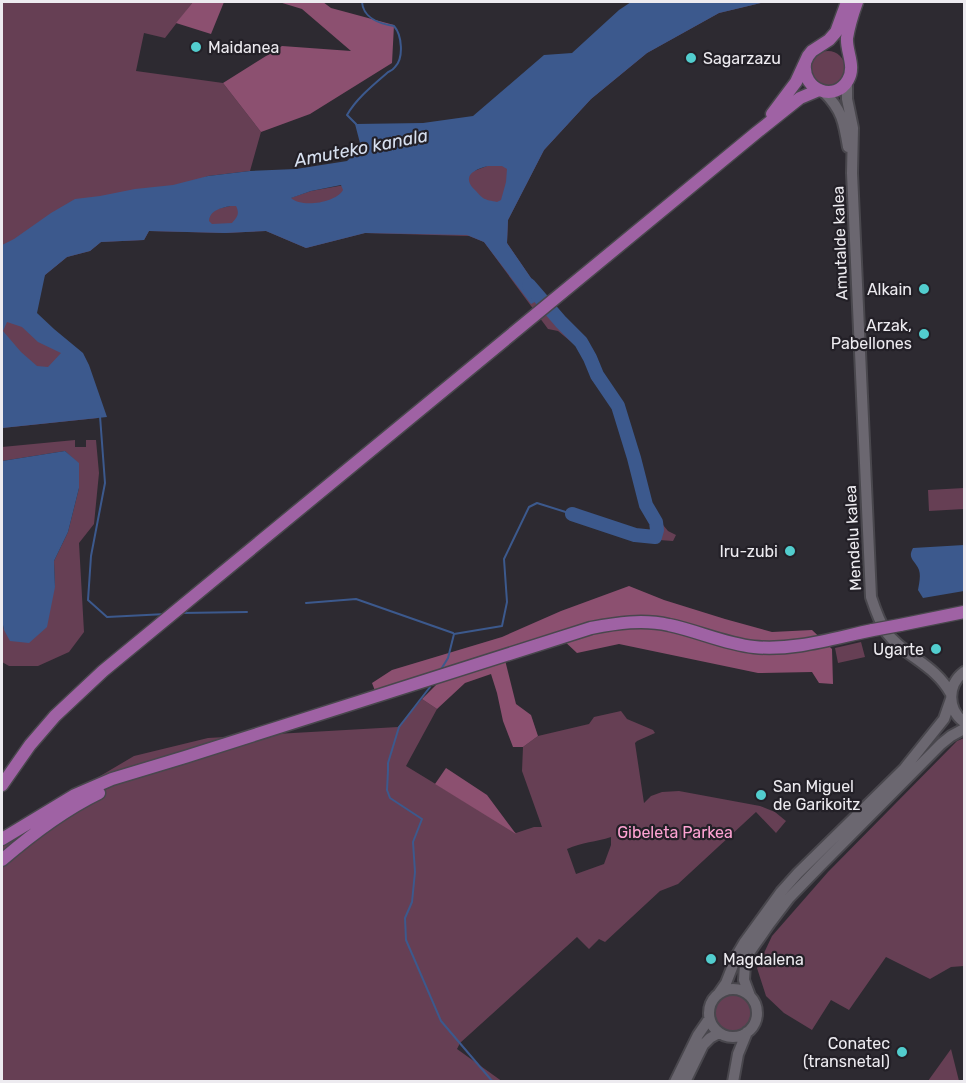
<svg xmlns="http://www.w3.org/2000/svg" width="966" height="1083" font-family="Rubik,sans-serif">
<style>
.green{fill:#663f54;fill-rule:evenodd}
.forest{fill:#8c5070}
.water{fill:#3c598d;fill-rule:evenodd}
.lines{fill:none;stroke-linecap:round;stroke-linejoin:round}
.stream{stroke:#3c598d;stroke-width:2}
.river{stroke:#3c598d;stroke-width:14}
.secondary-casing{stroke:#49474d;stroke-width:14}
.primary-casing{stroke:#49474d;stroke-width:15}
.secondary{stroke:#6b6770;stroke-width:10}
.primary{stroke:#9f62a4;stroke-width:12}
.primary-bridge-casing{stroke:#49474d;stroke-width:15;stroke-linecap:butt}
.primary-bridge{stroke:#9f62a4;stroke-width:12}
.poi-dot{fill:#52cdce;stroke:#232027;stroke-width:2}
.labels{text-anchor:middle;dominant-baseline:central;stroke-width:4.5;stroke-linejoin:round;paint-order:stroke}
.poi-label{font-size:16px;fill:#edebf0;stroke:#232027;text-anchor:end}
.street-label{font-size:16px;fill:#edebf0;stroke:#232027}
.park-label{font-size:16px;fill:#fea3d3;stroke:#232027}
.water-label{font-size:18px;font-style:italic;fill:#d7e0f0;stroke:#232027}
</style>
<rect width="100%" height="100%" fill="#2d2a31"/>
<path class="green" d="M2,2H193L165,38L144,33L136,71L223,83L261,132L250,171L208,176L2,257Z
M727,2H765L719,13L647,53L591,99L544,150L508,220L507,243L544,297L558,315L582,337L591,350L599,371L623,406L644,493L654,514L668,531L676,535L673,541L645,539L620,532L622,528L651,532L652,523L641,501L634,466L612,404L592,380L586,361L581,350L558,331L548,329L484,242L469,236L365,233L306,248L266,231L225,233L149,231L144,240L101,242L90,251L67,257L45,275L26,311L53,335L98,418L2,428V278L33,250L230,206L290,198L311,191L389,177L474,171L487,166L502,165L614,71Z
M811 68a17 17 0 1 1 34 0a17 17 0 1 1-34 0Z
M75,440V447H86V440H96L99,473L94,524L79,543L84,632L69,652L38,666H9L2,662V620L4,630L55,587L54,561L68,532L79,488V464L65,451L2,461V447Z
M964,488V509L929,511L928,490Z
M861,642L865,657L838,663L835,648Z
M422,699L437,709L406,766L516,833L534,827H542L522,771L523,747L538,736L589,724L594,717L621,711L627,719L653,730L655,733L637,741L635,743L644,803L651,796L662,792L679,791L760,806L775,812L786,821L776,833L756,812L678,884L660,891L605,942L599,939L589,949L577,937L460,1043L457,1049L503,1082L2,1081V834L134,756L208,738L398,727ZM611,837V845L604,864L576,874L567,849C582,842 596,842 611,837Z
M964,738V966L951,967L930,979L886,957L849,1010L831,1000L812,1030L784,1013L766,996L757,968L772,936L828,872L957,741Z
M714 1013a19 19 0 1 1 38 0a19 19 0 1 1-38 0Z
M951,1049L959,1081H928Z"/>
<path class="forest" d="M193,2H224L211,34L176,23Z
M279,2H323L331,8L394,25L392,63L310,114L261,132L223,83L282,46L351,51L302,9Z
M629,586L664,600L725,619L772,632L812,630L832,649L833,684L819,683L812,672L758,673L619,644L577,653L561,638L504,656L516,704L531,715L538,736L523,747H513L503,721L497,693L491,674L465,683L437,709L422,699L445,676L377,696L372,683L392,670L502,637L561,611Z
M446,768L487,795L516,834L435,784Z"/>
<path class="water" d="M631,2H765L719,13L647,53L591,99L544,150L508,220L507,243L544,297L531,304L484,242L467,235L365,233L306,248L266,231L225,233L149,231L144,240L101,242L90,251L67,257L45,275L37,313L54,329L83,353L89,365L107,417L2,428V245L14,239L51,213L75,199L100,196L135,189L173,185L208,176L250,171L296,169L347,161L361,147L355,124L423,123L473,116L544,55L572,53L619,10ZM488,166H502L507,169L506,182L501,200L497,202C492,201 486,200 483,198C480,196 478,193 476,191C461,177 472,170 488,166ZM341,185L343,190C336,203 301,208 291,198L311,191ZM230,206H236C240,214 237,217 232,223L212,224L209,221C210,210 221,208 230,206ZM7,322L22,327L38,342L61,353L48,367L37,366L21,352L3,331Z
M65,451L79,463V488L68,532L54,561L55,587L47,627L29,643L10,641L4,630L2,620V461Z
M964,545V591L923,598L918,590C919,584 921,576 919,570C915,560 907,559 913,548Z"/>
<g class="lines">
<path class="stream" d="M356,124L347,115C356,99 373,85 387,73C390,71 393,70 395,67C404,58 402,35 394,26C380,24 363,18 362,2
M100,416L105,483L91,556L88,600L107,617L166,614
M306,603L356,599L453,633
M181,613L247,612
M440,671L448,658L454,634L502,626L507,602L504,559L529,507L537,503L572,514
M430,687L399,727L388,763V771L387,790L390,798L422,819L413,842L415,872L412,902L405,918L406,940L441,1021L493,1082"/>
<path class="river" d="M529,285L561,322L581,342L590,358L597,375L618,406L634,458L646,505L656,522L657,530L655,537L635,535L572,514"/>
<g class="secondary-casing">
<path id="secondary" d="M847,82V99L853,128L852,173L871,597C875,609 879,621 886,632C905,657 935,664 951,694
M824,92C842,110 844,122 848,147
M964,672C947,685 947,709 964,722
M709 1013a24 24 0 1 1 48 0a24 24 0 1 1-48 0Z
M719,993L726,983L737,955L744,943L781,892L798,873L904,769L944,719L951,699
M750,996L744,980L745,964L749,953L770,923L789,898L821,865L941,744L951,736L964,729
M675,1082L698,1035L709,1019
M685,1082L703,1045L710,1038L719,1033
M733,1082L738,1054L747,1032"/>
</g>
<g class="primary-casing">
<path id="primary" d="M805,64C802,90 835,103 848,80C856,66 846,52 847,38C849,26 853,13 857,2
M772,114L796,82L808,56L812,51L829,40L836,32L847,2
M900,625L964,612
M2,785L30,745L55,716L103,671L756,133L800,98L819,90
M2,839L75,795L112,779L185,757L591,628C617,623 643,619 669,625C698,631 725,644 754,647C794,651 834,638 873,630
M2,860C31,835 64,810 99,793"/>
</g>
<use href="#secondary" class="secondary"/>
<use href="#primary" class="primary"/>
<g class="primary-bridge-casing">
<path id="primary-bridge" d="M873,630L900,625"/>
</g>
<use href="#primary-bridge" class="primary-bridge"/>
</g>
<g class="poi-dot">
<circle cx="196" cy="47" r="6"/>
<circle cx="691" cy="58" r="6"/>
<circle cx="924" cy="289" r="6"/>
<circle cx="924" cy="334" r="6"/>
<circle cx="790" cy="551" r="6"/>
<circle cx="936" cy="649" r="6"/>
<circle cx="761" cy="795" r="6"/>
<circle cx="711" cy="959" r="6"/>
<circle cx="902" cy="1052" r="6"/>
</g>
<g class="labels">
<g class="poi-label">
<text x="208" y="47" text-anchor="start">Maidanea</text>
<text x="703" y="58" text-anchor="start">Sagarzazu</text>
<text x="912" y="289">Alkain</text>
<text x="912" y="325">Arzak,<tspan x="912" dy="18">Pabellones</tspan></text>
<text x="778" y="551">Iru-zubi</text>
<text x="924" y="649">Ugarte</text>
<text x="773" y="786" text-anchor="start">San Miguel<tspan x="773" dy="18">de Garikoitz</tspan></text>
<text x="723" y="959" text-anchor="start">Magdalena</text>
<text x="890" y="1043">Conatec<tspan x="890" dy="18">(transnetal)</tspan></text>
</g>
<g class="street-label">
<text transform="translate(840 243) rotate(-92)">Amutalde kalea</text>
<text transform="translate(853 538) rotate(-93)">Mendelu kalea</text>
</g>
<g class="park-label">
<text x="675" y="832">Gibeleta Parkea</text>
</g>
<g class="water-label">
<text transform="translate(361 148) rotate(-11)">Amuteko kanala</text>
</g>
</g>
<rect width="966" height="1083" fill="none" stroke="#edebf0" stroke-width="6"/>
</svg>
